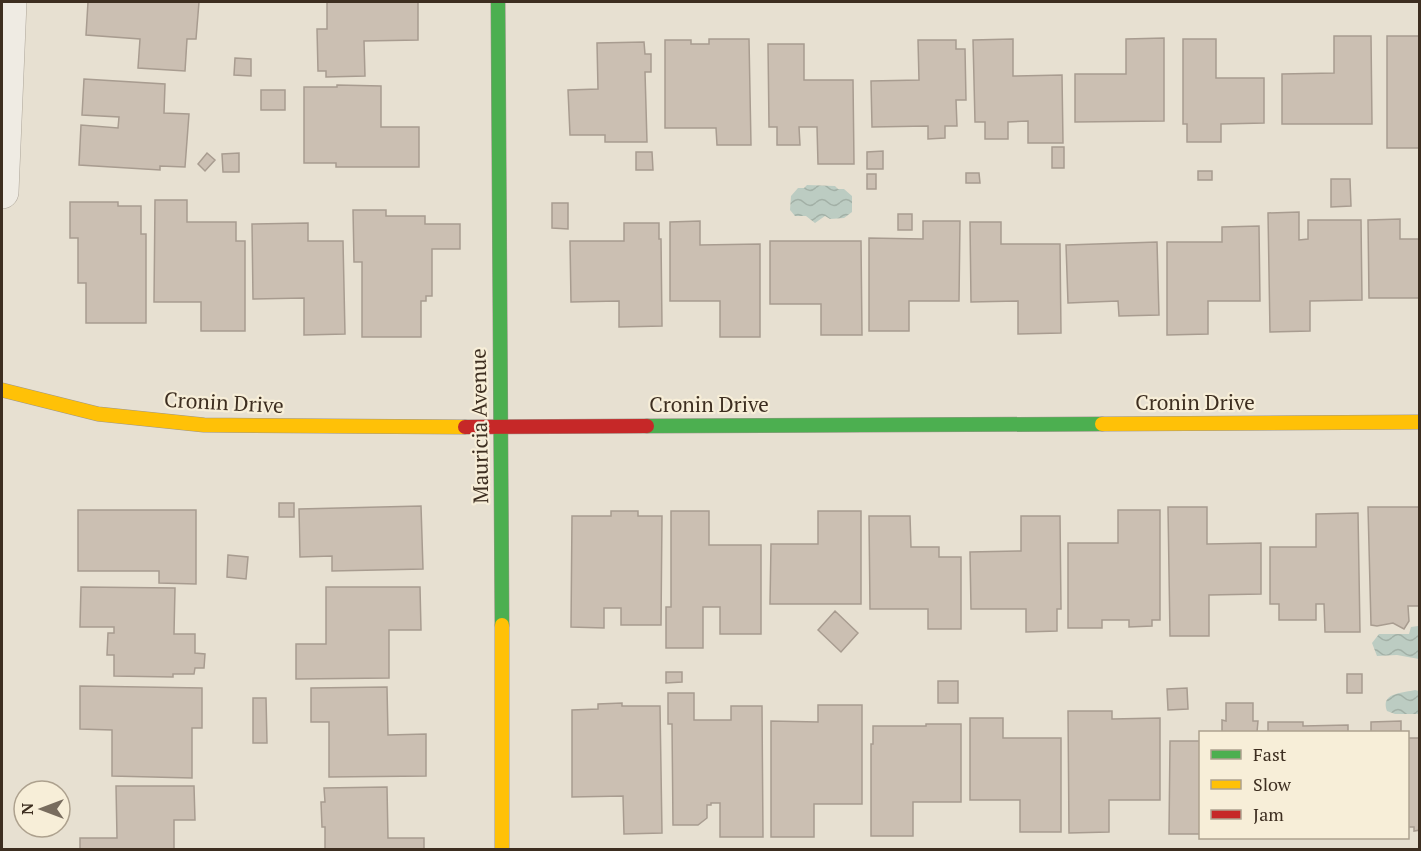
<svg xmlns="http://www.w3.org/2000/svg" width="1421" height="851" font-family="'PT Serif',serif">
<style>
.water{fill:url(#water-waves)}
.building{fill:#cbbfb2;stroke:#a89c90;stroke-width:1.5}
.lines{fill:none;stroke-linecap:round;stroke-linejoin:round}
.street-casing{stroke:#ada599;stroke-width:34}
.fast-casing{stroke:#9c958a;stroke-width:15}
.slow-casing{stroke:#9c958a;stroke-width:15}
.jam-casing{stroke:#9c958a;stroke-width:15}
.street{stroke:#efebe3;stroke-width:33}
.fast{stroke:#4caf50;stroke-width:14}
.slow{stroke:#ffc107;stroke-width:14}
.jam{stroke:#c62828;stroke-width:14}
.labels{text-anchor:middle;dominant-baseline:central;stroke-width:4.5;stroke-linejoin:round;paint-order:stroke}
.street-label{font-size:21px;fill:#3d2e20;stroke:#f7eed8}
</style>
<defs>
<pattern id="water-waves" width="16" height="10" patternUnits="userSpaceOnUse" patternTransform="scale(1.5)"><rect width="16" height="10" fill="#bcccc2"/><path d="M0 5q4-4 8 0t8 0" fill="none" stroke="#a2b0a6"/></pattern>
</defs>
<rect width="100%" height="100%" fill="#e7e0d1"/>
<path class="water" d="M807,185L835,186L838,189H844L852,196V212L844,218L830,219L825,216L815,223L806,216H795L790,210L791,196L798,188H804Z
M1418,626L1419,659L1397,655L1377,656L1372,643L1379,634H1409L1411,627Z
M1415,690L1419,691V714H1395L1387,711C1380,693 1402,693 1415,690Z"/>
<path class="building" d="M88,2H199L196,39H187L185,71L138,68L140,39L86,35Z
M327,2H418V40L364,41L365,76L326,77V71H318L317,29H327Z
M1334,36H1371L1372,124H1282V74L1334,73Z
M1387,36H1420V148H1387Z
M1164,38V121L1075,122V74H1126V39Z
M709,39H749L751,145H717L716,128H665V40H691V44H709Z
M1013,39V76L1062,75L1063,143H1028V121L1008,122V139H985V122H975L973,40Z
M1183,39H1216V78H1264V123L1221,124V142H1187V124H1183Z
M918,40H956V49H965L966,100H956L957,126H945V138L928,139V126L872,127L871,81L919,80Z
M644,42L645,54H651V72H645L647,142H605V135H570L568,90L598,89L597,43Z
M768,44H804V80H853L854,164H818L817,127H799L800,145H777V127H769Z
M235,58L251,59V76L234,75Z
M84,79L165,84L164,113L189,114L185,167L160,166V170L79,165L81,125L118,128L119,117L82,115Z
M337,85L381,86V127H419V167H336V163H304V87H337Z
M261,90H285V110H261Z
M1052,147H1064V168H1052Z
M883,151V169H867V152Z
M636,152H652L653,170H636Z
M207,153L215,160L205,171L198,164Z
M239,153V172H223L222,154Z
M1198,171H1212V180H1198Z
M966,173H979L980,183H966Z
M867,174H876V189H867Z
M1331,179H1350L1351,206L1331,207Z
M155,200H187V222H236V241H245V331H201V302H154Z
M70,202H118V206H141V234H146V323H86V283H78V238H70Z
M552,203H568V229L552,228Z
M353,210H386V216H425V224H460V249H432V296H426V301H421V337H362V262H354Z
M1299,212V240L1308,239V220H1361L1362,300L1310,301V331L1270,332L1268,213Z
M898,214H912V230H898Z
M1400,219V239H1420V334L1419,298H1369L1368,220Z
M700,221V245L760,244V337H720V301H670V222Z
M923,221H960L959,301H909V331H869V238L923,239Z
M970,222H1001V244H1060L1061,333L1018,334V301L971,302Z
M308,223V241H343L345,334L304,335V298L253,299L252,224Z
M624,223H659V239H661L662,326L619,327V301L571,302L570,241H624Z
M1259,226L1260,301H1208V334L1167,335V242H1222V227Z
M770,241H861L862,335H821V304H770Z
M1157,242L1159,315L1119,316L1118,301L1068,303L1066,245Z
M279,503H294V517H279Z
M421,506L423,569L332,571V556L300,557L299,509Z
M1168,507H1207V544L1261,543V594L1209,595V636H1170Z
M1368,507H1420V606H1408L1409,621L1404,629L1393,623L1377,626L1371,625Z
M78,510H196V584L159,583V571H78Z
M1118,510H1160V620H1152V626L1129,627V620H1102V628H1068V543H1118Z
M611,511H638V516H662L661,625H621V608H604V628L571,627L572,516H611Z
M671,511H709V545H761V634H720V607H703V648H666V607H671Z
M818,511H861V604H770L771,544H818Z
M1358,513L1360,632H1325L1324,604H1316V620H1279V604H1270V547H1316V514Z
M869,516H910L911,547H939V557H961V629H928V609H870Z
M1021,516H1060L1061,609H1057V631L1026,632V609H971L970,552L1021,551Z
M228,555L248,557L246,579L227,577Z
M81,587L175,588L174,634H195V653L205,654L204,668H195L194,674H173V677L114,676V655H107L108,633H114V627H80Z
M326,587H420L421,630H389V678L296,679V644H326Z
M835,611L858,633L841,652L818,630Z
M666,672H682V682L666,683Z
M1347,674H1362V693H1347Z
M938,681H958V703H938Z
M80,686L202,688V728H192V778L112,776V730L80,729Z
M387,687L388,735L426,734V776L329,777V722H311V688Z
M1187,688L1188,709L1168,710L1167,689Z
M668,693H694V720H731V706H762L763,837H720V803H711V805H707V818L698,825H673L672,724H668Z
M253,698H266L267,743H253Z
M622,703V706H660L662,833L624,834L623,796L572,797V710L598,709V704Z
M1226,703H1253V721H1258L1257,732H1222V720L1226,721Z
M818,705H862V804H814V837H771V721L818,722Z
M1068,711H1112V719L1160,718V800H1109V832L1069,833Z
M970,718H1003V738H1061V832H1020V800H970Z
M1401,721V732H1371V722Z
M1268,722H1303V726L1348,725V732H1268Z
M926,724H961V802H913V836H871V744H873V726H926Z
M1408,738H1420V830L1414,831V827H1408Z
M1170,741H1200V834H1169Z
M116,786H194L195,820H174V850H80V838H117Z
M387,787L388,838H424V850H325V827H322L321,802H325L324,788Z"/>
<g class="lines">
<g class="street-casing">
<path id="street" d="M2,192L10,2"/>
</g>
<g class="fast-casing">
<path id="fast" d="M498,2L502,625
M647,426L1102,424"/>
</g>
<g class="slow-casing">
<path id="slow" d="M2,390L98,414L204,425L465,427
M1102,424L1420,422
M502,625V850"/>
</g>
<g class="jam-casing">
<path id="jam" d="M465,427L647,426"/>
</g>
<use href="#street" class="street"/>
<use href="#fast" class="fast"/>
<use href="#slow" class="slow"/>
<use href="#jam" class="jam"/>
</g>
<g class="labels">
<g class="street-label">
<text transform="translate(224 402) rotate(3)">Cronin Drive</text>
<text x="1195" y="402">Cronin Drive</text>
<text x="709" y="404">Cronin Drive</text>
<text transform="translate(479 426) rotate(-91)">Mauricia Avenue</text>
</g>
</g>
<rect width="1421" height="851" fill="none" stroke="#3d2e20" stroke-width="6"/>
<rect x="1199" y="731" width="210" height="108" fill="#f7eed8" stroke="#ada18e" stroke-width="1.5"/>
<rect x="1211" y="750" width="30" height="9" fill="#4caf50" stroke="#ada18e" stroke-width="1.5"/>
<text x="1253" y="761" font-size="18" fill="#3d2e20">Fast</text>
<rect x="1211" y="780" width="30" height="9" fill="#ffc107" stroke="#ada18e" stroke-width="1.5"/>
<text x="1253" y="791" font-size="18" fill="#3d2e20">Slow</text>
<rect x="1211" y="810" width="30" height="9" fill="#c62828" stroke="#ada18e" stroke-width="1.5"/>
<text x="1253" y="821" font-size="18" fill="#3d2e20">Jam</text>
<g transform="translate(42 809) rotate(270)"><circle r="28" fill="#f7eed8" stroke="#ada18e" stroke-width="1.5"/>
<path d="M0-4.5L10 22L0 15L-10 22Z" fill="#786c5e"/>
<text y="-9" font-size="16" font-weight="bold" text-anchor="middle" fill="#3d2e20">N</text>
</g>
</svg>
